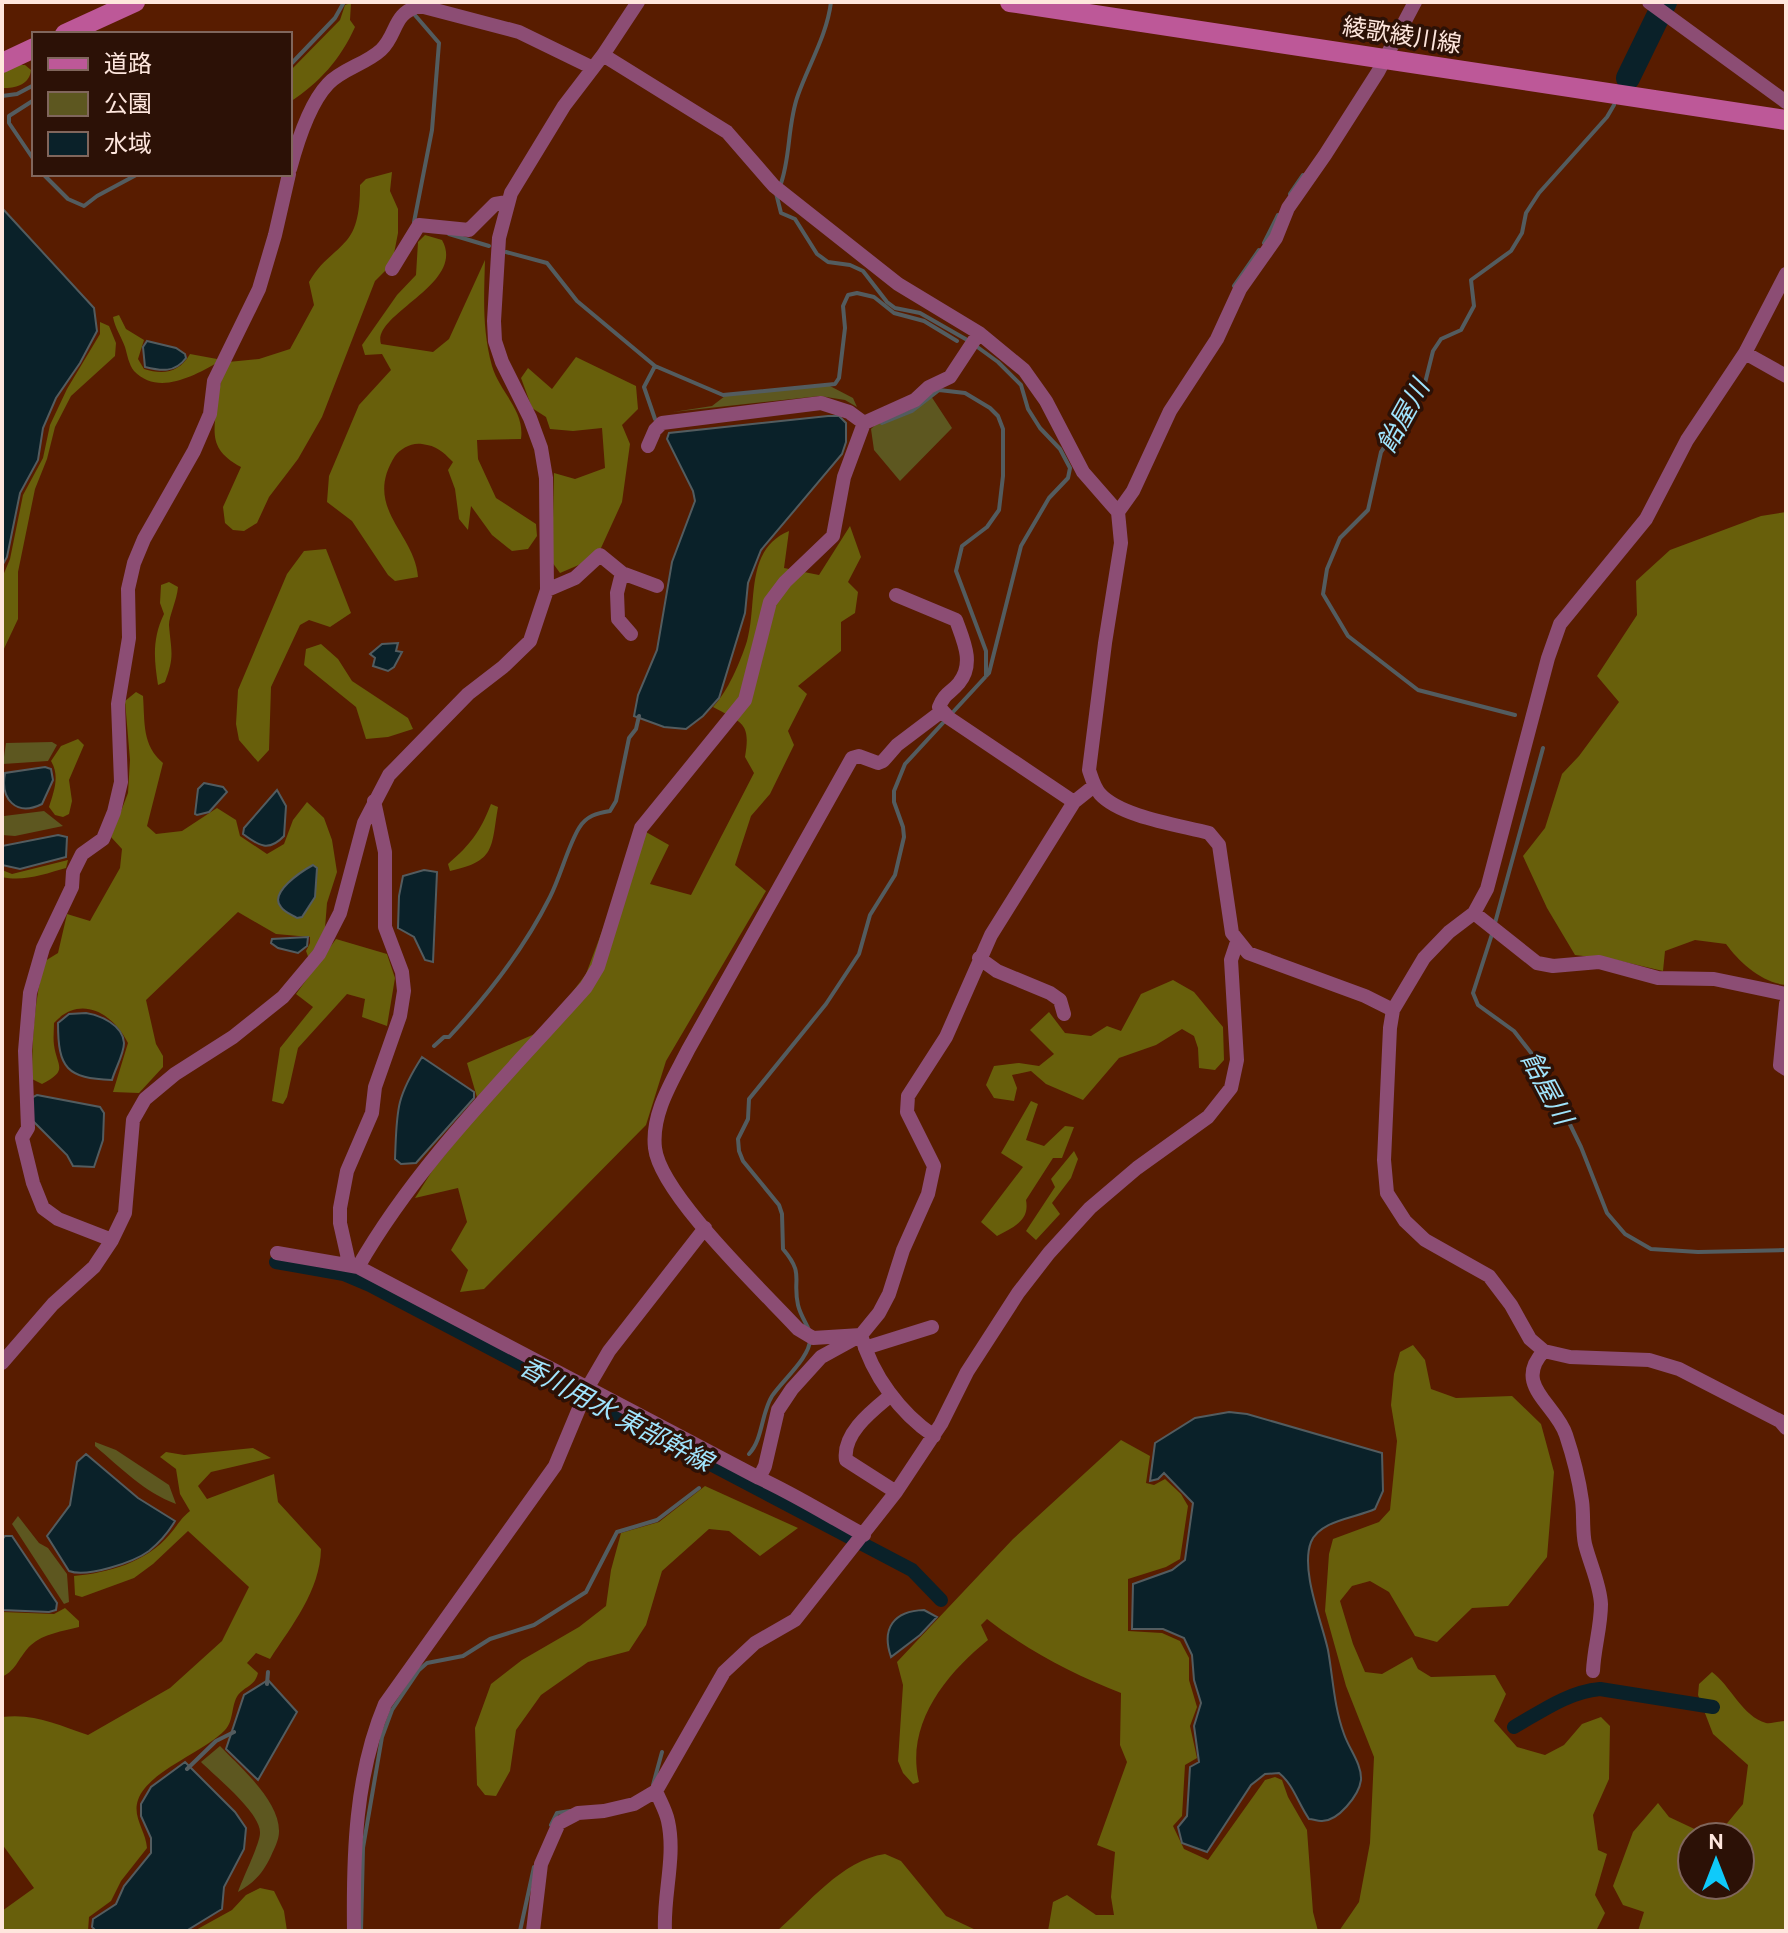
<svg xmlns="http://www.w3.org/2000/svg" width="1788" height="1933" font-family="Cabin,'Noto Sans JP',sans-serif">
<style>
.green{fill:#5d5720}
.forest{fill:#685f0b;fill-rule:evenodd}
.water{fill:#0a2129;stroke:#535c5f;stroke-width:2}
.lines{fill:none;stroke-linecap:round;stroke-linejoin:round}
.stream{stroke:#535c5f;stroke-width:4}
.canal{stroke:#0a2129;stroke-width:14}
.river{stroke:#0a2129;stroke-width:24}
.minor{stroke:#8c4d74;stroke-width:14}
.secondary{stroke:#bd5898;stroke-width:20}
.labels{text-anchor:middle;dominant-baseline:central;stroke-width:7;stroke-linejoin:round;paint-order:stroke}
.street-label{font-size:24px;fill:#fee6dd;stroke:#2c1106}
.water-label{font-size:26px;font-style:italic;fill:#a0e4fd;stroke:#2c1106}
</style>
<rect width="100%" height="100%" fill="#581c00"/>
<path class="green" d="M828,385L853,398L857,407L845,400L820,396L673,412L712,406L725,396Z
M929,393L952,428L900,481L874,450L871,429L879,421L913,409Z
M52,742L57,745L48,761L3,764L6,743Z
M44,811L63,826L15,836L2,835L4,816Z
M95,1442L116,1450L169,1485L176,1504C144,1492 121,1468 95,1446Z
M18,1516L39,1543L48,1548L67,1574L69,1602L64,1604L12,1524Z
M220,1746C240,1767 280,1801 279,1832C279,1840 274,1849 271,1856C263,1873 254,1883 238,1892C242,1879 260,1844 260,1833C261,1813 215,1776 201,1762Z"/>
<path class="forest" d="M351,3L350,20L355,27C340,60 320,82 290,102V71L340,20L345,5Z
M16,65H25L31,70C30,84 15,89 2,88V73Z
M392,172L390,191L398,209V233L392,264L375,281L322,417L298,459L269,497L257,523L244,531L233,530L225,523L223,507L241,467C210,450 213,435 217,404C219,388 222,376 228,362L259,359L290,349L314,305L309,282C322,260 332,257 347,240C359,226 360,202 360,185L366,179Z
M425,235L442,240C467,284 371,314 381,344L433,352L449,339L485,260C484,297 482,329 492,366C500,393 525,410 521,439L477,440L478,459L496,498L536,524L537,536L528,549L512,551L492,535L471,506L468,530L459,519L455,489L448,470L453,462C442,451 437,446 422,444C412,442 400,449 395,456C362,508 415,533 418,577L395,581L388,575L352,521L327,502L329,476L359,405L391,370L382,354L365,355L362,345L397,295L416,275L418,242Z
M119,315L126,329L144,340L138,359L144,369C163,375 179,373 190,354L217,359V363C193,376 158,396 134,371C129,365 127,354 125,347C121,336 115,328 113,317Z
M100,322L109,326L116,343L115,356L71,396L55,427L47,459L35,489L18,572V619L2,653V578L10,559L23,495L43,458L50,425L67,389L100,334Z
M576,357L636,386L638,409L622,425L630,444L622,502L601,548L581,564L560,573L552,562L554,473L575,479L605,468L602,428L573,431L550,429L546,417L532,408L521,378L528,368L552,389Z
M1786,512V985C1762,983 1739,962 1726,944L1695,940L1665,951L1663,971L1616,960L1575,955L1547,908L1523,856L1545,828L1562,774L1579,756L1619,702L1597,676L1637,615L1636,581L1670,550L1761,516Z
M850,526L861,557L848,582L858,592L855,613L841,622V651L798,686L807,694L788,731L794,745L770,794L751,816L735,865L766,891L666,1061L646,1125L484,1289L460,1292L468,1270L451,1250L467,1222L458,1188L415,1198L434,1168L481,1111L467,1063L544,1030L586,974L619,886L646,832L669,845L650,884L691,895L754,773L745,757C751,722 742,723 713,707C728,691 740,663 747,641C758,602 744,550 789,531L784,568L819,575Z
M326,549L351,613L330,627L309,620L300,625L271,687L269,750L258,762L239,740L236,724L238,690L287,574L304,551Z
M169,582L178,587C177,600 169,616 169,625C171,651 175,656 165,682L158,685C154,659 152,639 164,614L160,603L161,585Z
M321,644L338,659L352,681L408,718L413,729L388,737L366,739L356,707L304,665L306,649Z
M136,692L143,696C145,723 142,745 163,763L147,826L156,834L182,831L217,808L236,820L240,836L267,854L284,844L293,820L307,802L324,818L332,840L337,872L327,903L325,928L309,959L306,951L310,943V937L276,934L238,912L146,1000L156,1044L163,1056V1067L139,1093L113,1092L128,1043C113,1013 80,994 54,1023C54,1030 53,1038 54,1045C57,1067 69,1070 42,1084L32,1079C32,1039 34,1000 45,961L58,953L67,914L90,921L120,868L122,849L111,837L128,793L130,760L125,701Z
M78,739L84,745L69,780L72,801L69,814L63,817L55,815L49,807C54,791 60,776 51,761L61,746Z
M491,804L498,807C491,848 496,861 450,871L448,864C471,844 480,832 491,804Z
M68,860L66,868C45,874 23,882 2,877V870L12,874Z
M336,939L387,954L395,978L387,1026L362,1017L365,999L347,994L298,1048L287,1097L283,1104L272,1101L280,1048L313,1007L296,994Z
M1173,980L1194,992L1223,1027L1224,1060L1215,1070L1199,1068L1198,1048L1194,1036L1182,1029L1156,1045L1119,1058L1083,1100L1046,1084L1031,1071L1012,1075L1017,1088L1014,1101L994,1098L986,1085L994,1066L1019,1063L1039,1066L1054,1054L1030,1030L1049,1012L1065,1033L1091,1036L1107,1026L1121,1031L1141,994Z
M1031,1101L1038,1104L1026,1140L1044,1146L1065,1126L1074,1127L1062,1158H1053L1026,1200C1030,1221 1013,1227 997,1236L981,1222L1023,1167L1001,1153Z
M1074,1151L1078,1159L1071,1178L1052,1203L1060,1214L1036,1240L1026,1231L1055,1187L1051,1179Z
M1413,1345L1425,1360L1431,1389L1456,1398L1512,1396L1541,1424L1554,1472L1547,1557L1508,1606L1472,1608L1437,1642L1415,1636L1389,1592L1370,1581L1352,1586L1340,1601L1353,1644L1365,1672L1382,1674L1412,1657L1418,1669L1431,1677L1495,1675L1506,1694L1494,1721L1517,1747L1545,1755L1564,1745L1582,1724L1601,1717L1610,1726L1609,1779L1593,1815L1598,1850L1607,1854L1595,1895L1605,1913L1596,1931H1339L1359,1902L1370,1843L1374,1757L1346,1686L1325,1611L1329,1554L1333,1539L1379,1522L1390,1510L1397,1441L1391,1405L1394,1374L1400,1352Z
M1121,1440L1150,1456L1146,1483L1154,1485L1165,1479L1181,1494L1188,1506L1180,1559L1166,1567L1128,1579V1631L1162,1633L1180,1641L1189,1658V1680L1197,1707L1190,1726L1197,1758L1185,1765L1182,1816L1173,1826L1184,1849L1208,1860L1265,1780L1275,1777L1282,1780L1288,1797L1307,1830L1313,1912L1318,1931H1048L1053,1902L1067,1895L1096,1915H1114L1111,1897L1115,1852L1097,1845L1127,1762L1120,1745L1121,1693C1074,1675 1028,1651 987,1619L981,1625L988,1640C946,1674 905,1724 919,1782L913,1784L903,1773L898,1761L903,1685L897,1662L1013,1539Z
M253,1448L271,1458L211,1472L198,1486L207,1499L274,1474L278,1502L321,1549C320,1591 292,1625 270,1659L256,1653L247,1663L258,1673C255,1686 245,1686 238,1695C231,1705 234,1721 225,1730C203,1753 148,1771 138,1800C132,1817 146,1831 147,1848L121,1881L111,1901L89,1917L88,1931H2V1911L34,1888L2,1844V1717C35,1713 58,1725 88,1735L170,1688L222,1641L249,1587L188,1531L153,1564L134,1578L82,1597L75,1595L74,1576C108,1573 147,1562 170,1534C178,1525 180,1519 190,1511L180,1494L176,1469L160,1457L166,1452L184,1455Z
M705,1486L798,1528L760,1556L729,1531L709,1529L662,1571L646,1625L629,1651L588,1662L541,1695L516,1730L510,1771L496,1796L485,1795L477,1785L475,1728L491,1684L522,1660L579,1627L606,1606L611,1570L621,1533L659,1522Z
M65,1608L79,1621V1627C63,1631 43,1634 31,1645C19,1656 17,1670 2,1677V1612L54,1614Z
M1712,1672C1730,1685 1743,1717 1766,1723C1771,1724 1780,1721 1786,1721V1931H1638L1644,1912L1623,1905L1613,1886L1633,1832L1658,1803L1669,1817L1703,1833L1724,1827L1743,1804L1748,1765L1713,1734L1698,1695L1699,1684ZM1692,1837H1740V1885H1692Z
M885,1854L901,1861L946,1916L978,1931H777C808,1904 842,1860 885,1854Z
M260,1888L274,1891L284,1911L287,1931H194L232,1910L246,1895Z"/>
<path class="water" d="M2,208L94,308L97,331L80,363L56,398L43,428L38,460L20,493L7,557L2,566Z
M147,341L176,348L185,354L186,358C175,373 161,371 145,367L143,347Z
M828,416H839L846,423V442L842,454L761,550L748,583L745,613L719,698L703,716L686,729L664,727L634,716L638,695L657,650L672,562L695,501L693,491L667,439L669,433Z
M398,643L396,651L402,652L394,667L388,671L373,666L375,658L370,654L382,644Z
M45,767L51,769L53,780L42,804C16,817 0,799 5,773Z
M204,783L223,787L227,792L209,812L197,815L195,814L198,789Z
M277,790L286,806L284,836C269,852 259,846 243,834L244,828Z
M58,835L67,837L66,857L20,869L2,865V846Z
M313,865L317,868L315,897L302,917L297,918C292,915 284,912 281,907C268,893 302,871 313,865Z
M424,870L437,872L433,962L425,960L414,937L398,928L399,896L403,876Z
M308,937L307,946L298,953L278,948L271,943L272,939Z
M86,1013C100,1015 123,1025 124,1043C124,1054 115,1069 112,1080C67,1078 58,1069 58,1023L69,1014Z
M422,1057L474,1092V1098L416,1163L401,1164L395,1159C397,1111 395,1099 422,1057Z
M37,1095L100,1107L104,1113L103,1140L94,1167L73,1166L67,1155L32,1120L31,1098Z
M1229,1412L1247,1414L1382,1453L1383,1491L1375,1509C1356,1518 1320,1520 1311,1542C1300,1570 1322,1622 1328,1650C1333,1678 1334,1707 1344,1734C1349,1749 1362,1764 1361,1780C1359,1795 1338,1822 1321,1821C1317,1821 1313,1819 1309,1819C1298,1803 1293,1784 1279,1773L1265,1774L1251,1785L1207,1852L1182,1843L1178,1827L1187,1816L1190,1767L1199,1762L1194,1726L1201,1703L1194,1680L1192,1655L1184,1638L1163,1629H1132L1133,1584L1172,1570L1185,1560L1193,1503L1164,1473L1158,1479L1150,1481L1155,1443L1195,1418Z
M86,1454L138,1498L175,1521C168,1533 160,1542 149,1551C134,1562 87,1578 69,1571L47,1536L70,1505L77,1462Z
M5,1536H12L57,1603L56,1610L49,1612L2,1610V1540Z
M924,1610L937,1617L920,1635L891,1657C881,1628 894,1611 924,1610Z
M268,1680L297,1712L258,1780L226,1749L244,1695Z
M185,1762L235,1812L246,1828L244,1849L224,1887L222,1909L186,1931H96L92,1927L93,1919L116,1904L124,1886L151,1853V1838L141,1816V1804L151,1787Z"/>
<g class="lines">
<path class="stream" d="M414,14L439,43L432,130L414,222
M290,65L335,18L344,2
M2,96L17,94L34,85
M34,100L9,116V123L34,160
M43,174L68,199L84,206L97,196L138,174
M780,186C791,158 787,125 798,95C809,64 827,35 831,2
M776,193L781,213L795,219L817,254L828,262L850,265L863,271L887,302L895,308L920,313L969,341
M1290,194L1303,175
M449,234L489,246
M1264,243L1278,215
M506,252L547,263L577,301L655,366L723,395L835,384L839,378L845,328L843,306L848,295L857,293L874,297L894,313L924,321L957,341
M1234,286L1259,250
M655,419L644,387L655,366
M882,423L912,411L939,390L965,393L990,408L998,416L1003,429V476L999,510L987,527L962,546L956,571L986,651V676
M1515,715L1418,690L1348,636L1323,594L1327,569L1340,538L1368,510L1381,452L1423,391L1433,351L1441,339L1461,330L1474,306L1471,280L1511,251L1522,233L1526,213L1539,193L1607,117L1614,105
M1495,923L1543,748
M1493,931L1473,993L1478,1005L1514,1031L1542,1067L1581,1147L1607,1213L1625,1234L1651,1249L1698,1252L1786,1250
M434,1046L444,1037H449C488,995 524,949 550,897C561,875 568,846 579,828C586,816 597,813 610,811L616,801L629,738L636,729L639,716
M809,1330C806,1323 800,1314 798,1305C792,1278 805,1275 783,1249L782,1214L779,1205L743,1161L739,1151L738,1139L748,1119L749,1099L826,1004L859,954L870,915L895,875L904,837L903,827L894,802V791L905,764L989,673L1021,546L1049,498L1068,478L1070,468L1060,449L1040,428L1028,409L1021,385L998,362L976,346
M749,1454C763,1439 761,1414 772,1396C782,1381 811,1356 810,1339
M267,1684L268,1672
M187,1769L216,1741L234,1732
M653,1785L662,1752
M551,1825L557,1813L570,1811
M361,1931L363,1848L382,1737L392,1710L419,1670L427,1663L463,1656L490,1639L534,1625L586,1592L617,1532L657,1520L699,1488
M520,1931L534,1867"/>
<path class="canal" d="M276,1262L344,1274L370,1285L912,1570L941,1600
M1514,1727C1542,1711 1568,1692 1600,1689L1713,1707"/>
<path class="river" d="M1628,78L1665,2"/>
<path class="minor" d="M1649,2L1786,102
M603,55L727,132L774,186L898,284L979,333L1024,370L1046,401L1083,472L1118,512L1121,543L1105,643L1089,770C1092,779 1094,787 1100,794C1121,817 1179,825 1209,833L1219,845L1232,933L1248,953L1365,996L1393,1010
M290,169C297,143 310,103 328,84C342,69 366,64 381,50C398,34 392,13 420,6L519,32L593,68
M392,269L419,225L469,230L495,204L507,202
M1786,274L1745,353L1687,440L1646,519L1560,624L1548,658L1487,889L1474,913L1449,932L1424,958L1393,1010L1390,1028L1384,1160L1387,1193L1405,1221L1425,1240L1489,1276L1511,1305L1530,1339L1544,1351L1570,1357L1649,1360L1679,1369L1780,1421L1786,1428
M1745,353L1786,376
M648,446L655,430L662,423L821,403L849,412L864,423
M1118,512L1133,491L1170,411L1217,339L1240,289L1276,238L1288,208L1325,155L1378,72L1415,2
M622,573L617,593L618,619L631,634
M547,590L575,578L600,555L622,573L657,586
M896,595L956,620C963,640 975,663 959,683C950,694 945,692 939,707L949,718L1074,802
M1474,913L1537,963L1553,966L1599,962L1658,978L1714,979L1786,994
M979,958L997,971L1050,993L1060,1000L1064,1014
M1786,1004L1780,1065L1786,1069
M112,1240L58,1219L43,1208L33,1183L22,1138L28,1128L25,1051L30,993L43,948L72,887L73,872L82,854L103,839L114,812L121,782L118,704L129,638L128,589L134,563L144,539L194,451L210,414L214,381L259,289L275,235L289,174
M277,1253L358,1267L759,1478C796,1495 829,1516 864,1535
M349,1263L340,1223V1208L347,1171L372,1113L375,1087L400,1016L404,991L402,972L385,927V852L374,801
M358,1267C418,1162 507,1076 586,987L598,967L641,828L745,700L770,602L785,582L833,536L844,477L864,423L915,400L929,387L950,377L979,333
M861,1335L813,1338L798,1329C764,1292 660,1194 655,1148C651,1113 673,1080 688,1050L852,758L859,756L878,763L883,761L897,745L942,711
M861,1335C872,1375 900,1413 934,1436
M865,1348L932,1327
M1544,1351C1512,1385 1556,1404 1566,1435C1573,1456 1579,1480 1582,1501C1584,1515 1582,1530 1585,1544C1590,1564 1600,1584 1601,1604C1601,1627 1594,1648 1593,1671
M2,1363L53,1304L94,1267L112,1240L125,1213L133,1120L145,1099L175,1074L233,1037L283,997L319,954L340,913L364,823L389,775L468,694L503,667L530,641L547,590L546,478L541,448L530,418L502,362L495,341L494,321L499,238L511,193L564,106L603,55L638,2
M891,1395C873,1410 842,1433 846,1460L896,1492
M759,1478L765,1466L778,1410L792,1389L821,1357L861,1335L879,1313L889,1294L903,1250L928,1194L934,1166L907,1112L908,1096L946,1037L991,935L1074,802L1094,786
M656,1791C660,1801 666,1811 668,1821C676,1857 663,1895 665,1931
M354,1931C353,1855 355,1775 385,1704L555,1466L588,1387L609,1351L705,1228
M533,1931L541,1864L559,1823L578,1813L604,1811L634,1804L656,1791L724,1672L755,1643L795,1620L896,1492L941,1424L967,1372L1018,1293L1049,1253L1090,1208L1137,1168L1208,1117L1231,1088L1237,1060L1231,960L1237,942"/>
<path class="secondary" d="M1010,2L1786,120
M65,34L135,2
M2,63L34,48"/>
</g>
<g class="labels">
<g class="street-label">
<text transform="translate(1402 35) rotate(9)">綾歌綾川線</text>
</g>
<g class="water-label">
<text transform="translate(1403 416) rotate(-61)">飴屋川</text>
<text transform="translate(1547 1088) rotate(62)">飴屋川</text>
<text transform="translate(616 1414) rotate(28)">香川用水 東部幹線</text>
</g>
</g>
<rect width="1788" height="1933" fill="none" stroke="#fee6dd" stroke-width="8"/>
<rect x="32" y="32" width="260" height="144" fill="#2c1106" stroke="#80665c" stroke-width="2"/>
<rect x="48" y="58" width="40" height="12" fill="#bd5898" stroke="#80665c" stroke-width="2"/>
<text x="104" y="72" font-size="24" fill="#fee6dd">道路</text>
<rect x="48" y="92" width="40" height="24" fill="#5d5720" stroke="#80665c" stroke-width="2"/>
<text x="104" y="112" font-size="24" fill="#fee6dd">公園</text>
<rect x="48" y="132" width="40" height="24" fill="#0a2129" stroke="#80665c" stroke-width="2"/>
<text x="104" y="152" font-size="24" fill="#fee6dd">水域</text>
<g transform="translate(1716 1861)"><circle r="38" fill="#2c1106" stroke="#80665c" stroke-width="2"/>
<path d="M0-6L14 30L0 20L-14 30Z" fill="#0fcafa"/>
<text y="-12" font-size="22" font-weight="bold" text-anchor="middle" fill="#fee6dd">N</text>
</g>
</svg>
